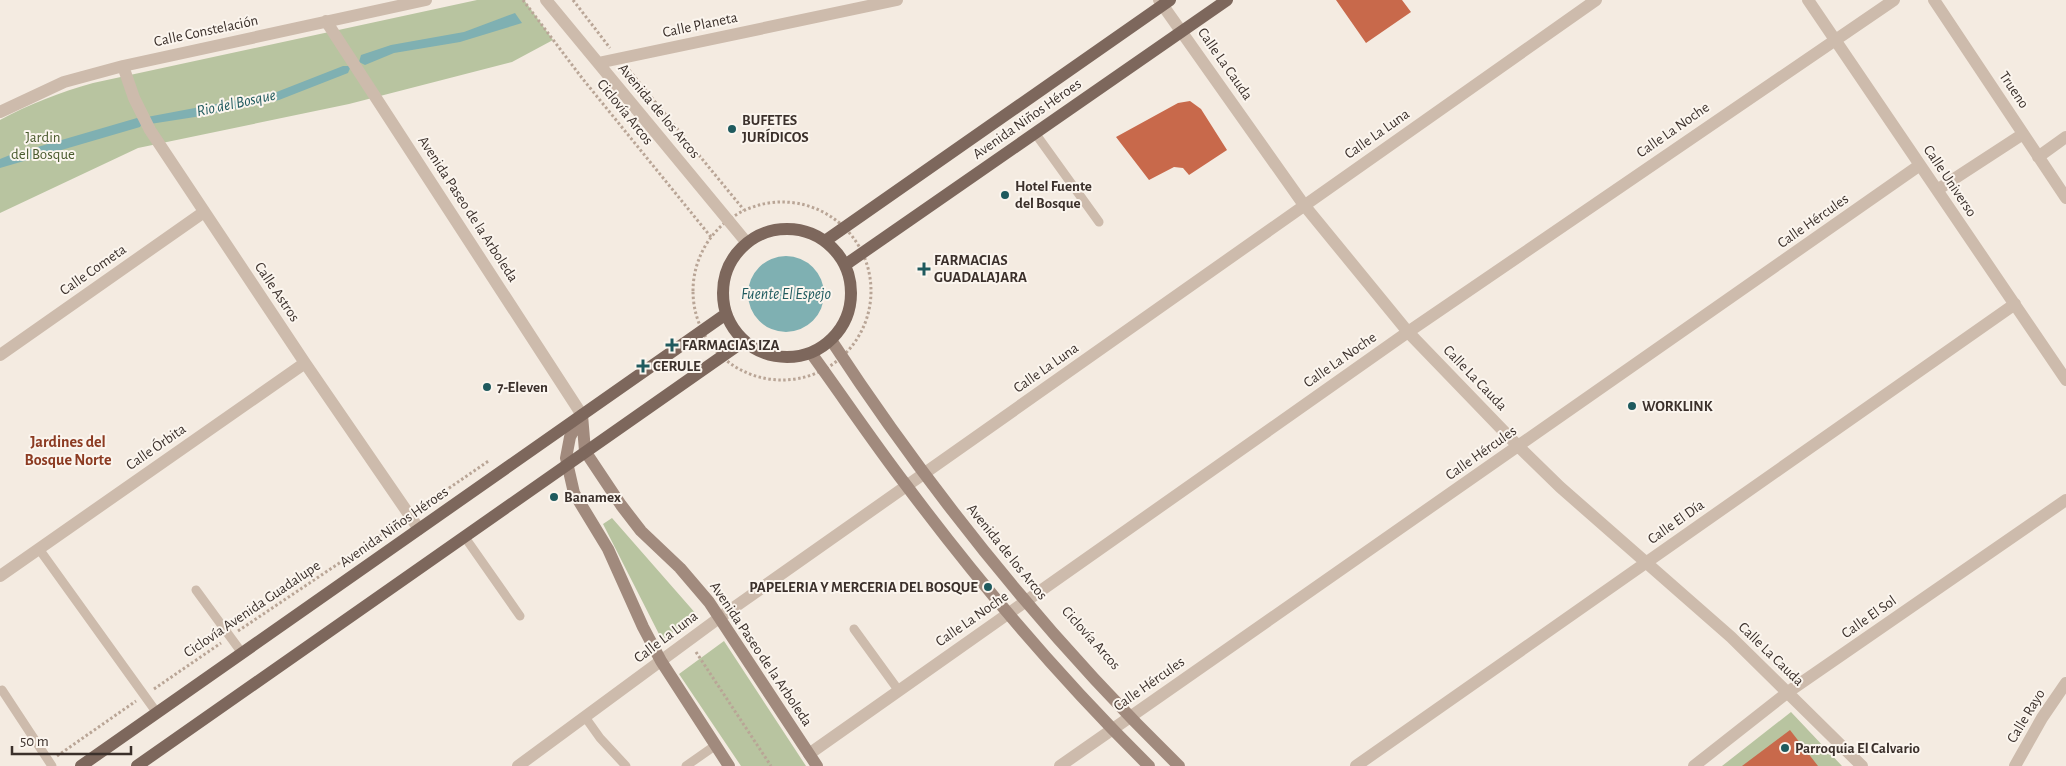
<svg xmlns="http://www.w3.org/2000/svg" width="2066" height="766" font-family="'Alegreya Sans',sans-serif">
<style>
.green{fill:#b8c4a0}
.water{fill:#7fb0b2}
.building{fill:#c8694b}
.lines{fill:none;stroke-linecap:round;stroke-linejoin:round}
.path{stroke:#b9a596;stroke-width:3;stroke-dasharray:2.5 2.5;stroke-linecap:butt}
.lane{stroke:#cdbbac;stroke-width:9}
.street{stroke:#cdbbac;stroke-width:12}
.secondary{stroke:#a18a7d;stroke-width:12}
.primary{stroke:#7d675c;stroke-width:12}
.poi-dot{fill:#1f5a5e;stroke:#fbf5ee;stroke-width:2}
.labels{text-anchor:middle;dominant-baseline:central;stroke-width:4;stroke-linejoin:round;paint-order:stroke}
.street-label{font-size:15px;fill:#3b302b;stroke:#fbf5ee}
.poi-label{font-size:15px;font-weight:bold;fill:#3b302b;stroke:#fbf5ee;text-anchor:start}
.park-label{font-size:15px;fill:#4a5a2e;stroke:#fbf5ee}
.water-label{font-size:16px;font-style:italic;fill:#1f5a5e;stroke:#fbf5ee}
.neighbourhood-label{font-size:16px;font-weight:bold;fill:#8c3b22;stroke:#fbf5ee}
</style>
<rect width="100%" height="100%" fill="#f4ebe1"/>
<path class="green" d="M477,0H524L553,40L512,62L349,104L138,148L0,213V120C29,104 61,92 93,83Z
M612,518L697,615L662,640L603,524Z
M724,641L806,766H741L679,674Z
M1791,712L1842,766H1722Z"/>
<path class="water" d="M515,13L522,23L460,42L394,53L365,65L359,62L361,55L391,45L464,32Z
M343,66H351L348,73L279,100L195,117L150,124L147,117L274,93Z
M137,118L143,122L140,127L0,168V159L10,155Z
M748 294a38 38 0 1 1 76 0a38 38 0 1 1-76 0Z"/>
<path class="building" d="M1336,0H1402L1411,12L1366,43Z
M1190,101L1201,109L1227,150L1189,175L1183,168L1174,167L1149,180L1116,137L1178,103Z
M1790,730L1818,766H1742Z"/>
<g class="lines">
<path class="path" d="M523,0L582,78L711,237
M573,0L610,48
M629,70L744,210
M693 291a89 89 0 1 1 178 0a89 89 0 1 1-178 0Z
M420,508L490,460
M238,631L399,523
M696,652L771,766
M154,689L221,643
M57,756L136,701"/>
<path class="lane" d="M1035,133L1099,222
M464,536L520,616
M39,549L157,713
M196,590L242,653
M854,629L899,691
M2,690L52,766
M585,717L600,738L626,766
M686,766L716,745"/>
<path class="street" d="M546,0L747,243
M1159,0L1304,205L1408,332L1518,446L1560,487L1731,637L1862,766
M1808,0L2066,380
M1934,0L2066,198
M326,21L582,415
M598,63L897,0
M123,66L134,98L150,130L305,363L419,529
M0,112L64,82L123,66L426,0
M2038,157L2066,137
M1937,190L2023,134
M0,355L204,212
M0,576L305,363
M809,754L1408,332L1894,0
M518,766L719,618L1596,0
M1060,766L1920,165
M1356,766L2015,304
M1694,766L1788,692L2066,500
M2015,766L2042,718L2066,683"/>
<path class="secondary" d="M831,340C932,494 1048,638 1179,766
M811,353C843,397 873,442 906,485C980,584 1061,679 1149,766
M582,415L585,451L621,505L641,531L680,568L709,602L817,766
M582,415L570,437L566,458L574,493L608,549L643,627L661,661L729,766"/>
<path class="primary" d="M723 293a64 64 0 1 1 128 0a64 64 0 1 1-128 0Z
M825,241L1170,0
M845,265L1227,0
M81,766L726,314
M137,766L744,341"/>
</g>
<g class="poi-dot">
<circle cx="732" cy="129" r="5"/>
<circle cx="1005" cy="195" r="5"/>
<path d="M921.5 261.5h5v5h5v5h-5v5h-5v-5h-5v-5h5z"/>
<path d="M669.5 337.5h5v5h5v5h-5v5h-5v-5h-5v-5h5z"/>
<path d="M640.5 358.5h5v5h5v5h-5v5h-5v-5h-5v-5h5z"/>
<circle cx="487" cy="387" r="5"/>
<circle cx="1632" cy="406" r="5"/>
<circle cx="554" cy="497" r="5"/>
<circle cx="988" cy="587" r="5"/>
<circle cx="1785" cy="748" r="5"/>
</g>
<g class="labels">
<g class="street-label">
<text transform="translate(700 25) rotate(-12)">Calle Planeta</text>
<text transform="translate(206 31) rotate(-12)">Calle Constelación</text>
<text transform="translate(1225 64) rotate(55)">Calle La Cauda</text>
<text transform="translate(2014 90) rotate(56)">Trueno</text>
<text transform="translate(659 111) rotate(50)">Avenida de los Arcos</text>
<text transform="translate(625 112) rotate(51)">Ciclovía Arcos</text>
<text transform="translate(1027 119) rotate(-35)">Avenida Niños Héroes</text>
<text transform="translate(1673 130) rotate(-35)">Calle La Noche</text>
<text transform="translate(1377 134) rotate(-35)">Calle La Luna</text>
<text transform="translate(1950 181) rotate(56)">Calle Universo</text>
<text transform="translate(468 209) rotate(57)">Avenida Paseo de la Arboleda</text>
<text transform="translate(1813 221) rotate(-35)">Calle Hércules</text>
<text transform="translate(93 270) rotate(-35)">Calle Cometa</text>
<text transform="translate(277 292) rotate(56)">Calle Astros</text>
<text transform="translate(1340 360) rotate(-35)">Calle La Noche</text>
<text transform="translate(1046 368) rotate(-35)">Calle La Luna</text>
<text transform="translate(1475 378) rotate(46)">Calle La Cauda</text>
<text transform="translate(156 447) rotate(-35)">Calle Órbita</text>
<text transform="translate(1481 453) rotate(-35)">Calle Hércules</text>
<text transform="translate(1676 522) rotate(-35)">Calle El Día</text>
<text transform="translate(394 527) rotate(-35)">Avenida Niños Héroes</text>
<text transform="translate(1007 552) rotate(51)">Avenida de los Arcos</text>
<text transform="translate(252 609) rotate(-34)">Ciclovía Avenida Guadalupe</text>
<text transform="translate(1869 617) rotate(-35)">Calle El Sol</text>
<text transform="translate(972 619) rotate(-35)">Calle La Noche</text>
<text transform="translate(666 637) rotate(-37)">Calle La Luna</text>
<text transform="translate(1091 638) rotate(48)">Ciclovía Arcos</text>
<text transform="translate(761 654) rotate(56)">Avenida Paseo de la Arboleda</text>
<text transform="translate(1771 654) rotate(44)">Calle La Cauda</text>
<text transform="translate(1149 684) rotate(-35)">Calle Hércules</text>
<text transform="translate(2026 716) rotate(-59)">Calle Rayo</text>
</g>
<g class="poi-label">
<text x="742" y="120">BUFETES<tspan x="742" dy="17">JURÍDICOS</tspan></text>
<text x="1015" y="186">Hotel Fuente<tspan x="1015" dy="17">del Bosque</tspan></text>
<text x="934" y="260">FARMACIAS<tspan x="934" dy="17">GUADALAJARA</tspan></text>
<text x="682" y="345">FARMACIAS IZA</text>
<text x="653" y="366">CERULE</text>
<text x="497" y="387">7-Eleven</text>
<text x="1642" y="406">WORKLINK</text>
<text x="564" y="497">Banamex</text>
<text x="978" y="587" text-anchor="end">PAPELERIA Y MERCERIA DEL BOSQUE</text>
<text x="1795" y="748">Parroquia El Calvario</text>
</g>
<g class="park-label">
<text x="43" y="137">Jardin<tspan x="43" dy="17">del Bosque</tspan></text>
</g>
<g class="water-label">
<text transform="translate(236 103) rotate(-12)">Rio del Bosque</text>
<text x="786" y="294">Fuente El Espejo</text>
</g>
<g class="neighbourhood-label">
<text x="68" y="442">Jardines del<tspan x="68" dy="18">Bosque Norte</tspan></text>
</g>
</g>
<path d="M12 746v8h119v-8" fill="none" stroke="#3b302b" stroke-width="2.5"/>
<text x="20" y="746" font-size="15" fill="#3b302b" stroke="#fbf5ee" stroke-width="4" paint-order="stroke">50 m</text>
</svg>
